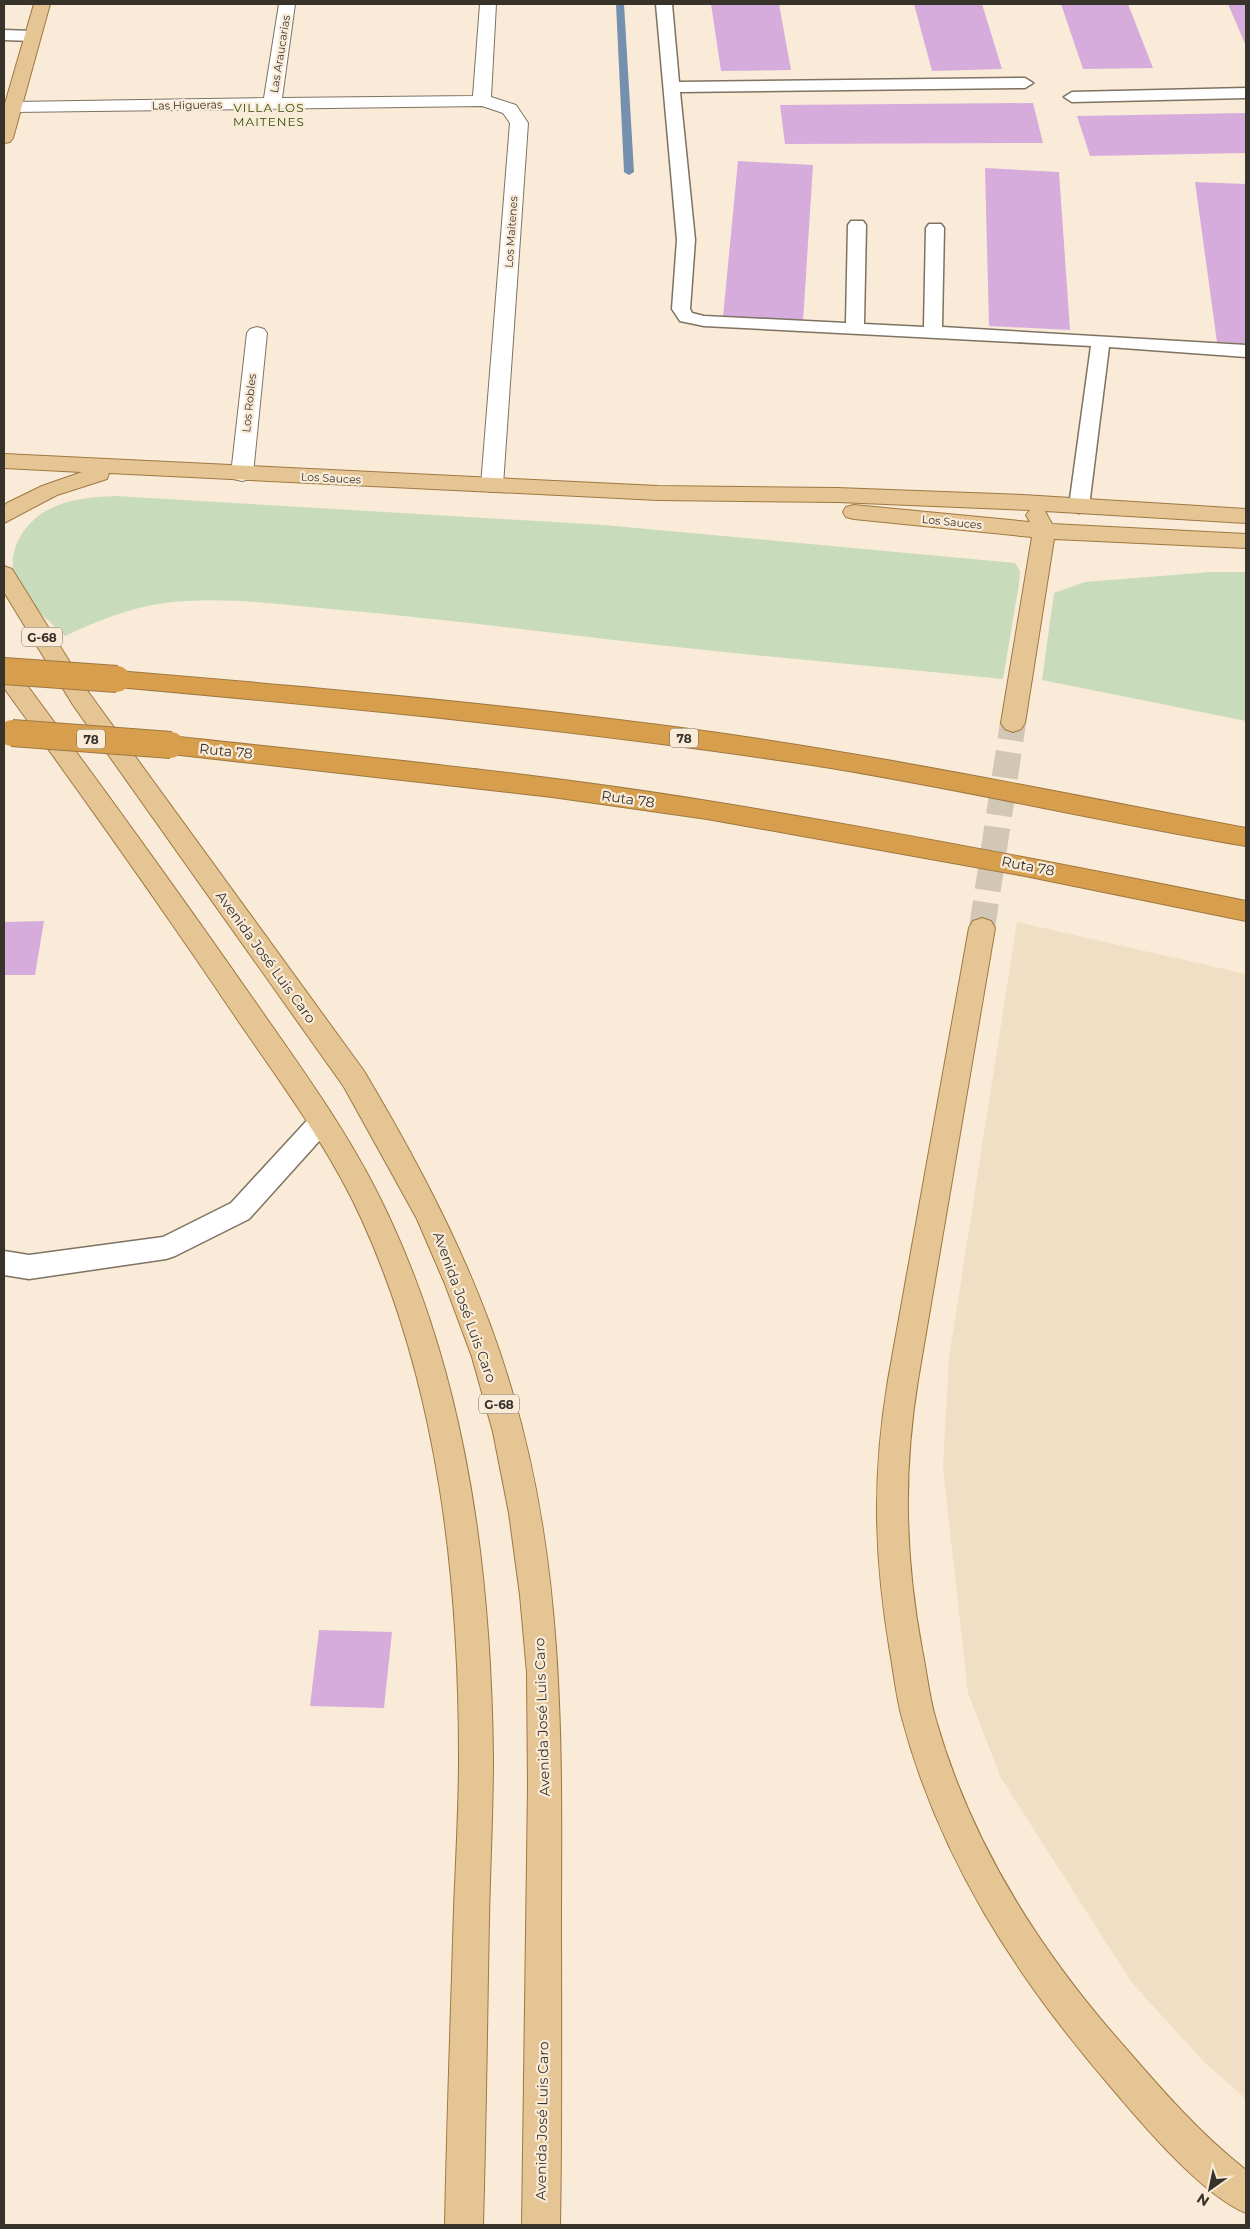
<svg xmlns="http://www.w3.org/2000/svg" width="1250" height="2229" font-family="Montserrat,sans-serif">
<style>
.built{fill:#f0dec5}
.green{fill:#c8dcbb}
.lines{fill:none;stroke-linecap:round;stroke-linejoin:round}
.stream{fill:#7490ae;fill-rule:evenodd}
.building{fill:#d6acdc}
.primary-tunnel{stroke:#d2c6b5;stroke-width:26;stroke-dasharray:26 12;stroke-linecap:butt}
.lane-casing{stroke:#7e7261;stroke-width:3}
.street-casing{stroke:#7e7261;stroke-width:2}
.primary-casing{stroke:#9e7841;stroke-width:2}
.highway-casing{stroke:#9e7841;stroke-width:2}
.lane{fill:#fff;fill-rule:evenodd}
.street{fill:#fff;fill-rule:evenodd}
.primary{fill:#e6c594;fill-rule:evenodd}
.highway{fill:#d69e4d;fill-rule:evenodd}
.highway-bridge-casing{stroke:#9e7841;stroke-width:28;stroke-linecap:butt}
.highway-bridge{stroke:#d69e4d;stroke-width:26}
.labels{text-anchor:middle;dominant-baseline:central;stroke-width:4.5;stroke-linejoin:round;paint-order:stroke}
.far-street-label{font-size:11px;fill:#37322a;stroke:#f9ebd8}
.far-neighbourhood-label{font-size:12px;letter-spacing:1px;fill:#334e04;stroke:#f9ebd8}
.shield{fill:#f9ebd8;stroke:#716a5e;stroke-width:1}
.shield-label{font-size:12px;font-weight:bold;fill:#37322a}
.street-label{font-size:14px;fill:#37322a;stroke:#f9ebd8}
</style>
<rect width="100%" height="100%" fill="#f9ebd8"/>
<path class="built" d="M1017,922L1246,974V2099L1206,2064L1132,1983L1001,1778L968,1693L943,1468L949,1358Z"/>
<path class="green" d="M116,496L604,525L1015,563L1020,571L1019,584L1003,679C873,666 743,655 614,640C520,629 425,617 330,609C276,604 218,596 164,603C129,608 97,621 65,636C51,622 33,609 21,593C0,559 21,520 56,506C75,498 96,497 116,496Z
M1211,572H1246V721L1042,680L1054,593L1085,582Z"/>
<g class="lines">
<path class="stream" d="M616,4H624L634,172L629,175L624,172Z"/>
</g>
<path class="building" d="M711,4H779L791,70L721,71Z
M914,4H982L1002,69L932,71Z
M1061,4H1128L1153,68L1083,69Z
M1228,4H1246V46Z
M1033,103L1043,143L785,144L780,105Z
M1246,113V153L1090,156L1077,116Z
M738,161L813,165L803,322L723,317Z
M985,168L1059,172L1070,330L989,326Z
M1195,182L1246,184V344L1217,342Z
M44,921L35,975H4V922Z
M319,1630L392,1632L384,1708L310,1706Z"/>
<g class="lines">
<path class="primary-tunnel" d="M982,928L1013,723"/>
<g class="lane-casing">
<path id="lane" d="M656,4H672L679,82L1025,78L1033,83L1025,88L680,92L695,240L690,309L692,313L704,316L846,323L848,225L851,221H863L866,225L864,324L924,327L926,228L929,224H941L944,228L942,327L1246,345V357L1109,347L1089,506L1086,511L1079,513L1072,511L1069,506L1091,346L704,326L680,321L672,309L677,240Z
M4,30L32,31L40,36L32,41L4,40Z
M1246,88V98L1072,102L1064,97L1072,92Z
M321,1111L330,1115L334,1122L330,1129L249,1219L175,1256L166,1259L29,1279L4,1275V1251L29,1255L163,1237L231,1203L312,1115Z"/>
</g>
<g class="street-casing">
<path id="street" d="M279,4H295L282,98L473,96L480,4H496L491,97L516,105L528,123L503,485L500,490L492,492L484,490L481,485L510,123L503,113L482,106L13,112L7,111L4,107L7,103L13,102L264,98Z
M257,327L264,329L267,333L253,474L250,479L242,481L234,479L231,474L247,333L250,329Z"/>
</g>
<g class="primary-casing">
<path id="primary" d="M34,4H50L13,138L10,142L4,143V107Z
M4,454L658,486L837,488L1023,495L1246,509V523L1045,511L1052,524L1246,534V548L1054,539L1025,723L1021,729L1013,732L1005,729L1001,723L1032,537L854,519L846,517L843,512L846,507L854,505L1030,522L1026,515L1030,510L837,502L658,500L109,473L107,479L57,495L4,523V506L7,503L42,486L82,472L4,468Z
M4,566L12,569L89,693L364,1071C424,1172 479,1277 512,1391C563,1561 562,1732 561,1908C561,2013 562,2119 560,2225H522L528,1786L527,1673L520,1595L509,1513L493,1432L472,1357L445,1284L417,1219L344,1087L73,705L4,592Z
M4,663L12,665C93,774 173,884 251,996C301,1068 354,1139 390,1219C468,1387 491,1575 493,1758C493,1812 490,1866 489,1919C487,2021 486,2123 483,2225H445C447,2119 451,2014 454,1908C456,1858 459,1808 459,1758C459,1576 438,1388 362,1220C330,1149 283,1086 239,1022C163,909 84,798 4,688Z
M982,918L991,921L995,928L918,1380C903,1473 905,1557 922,1649C927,1673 929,1697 936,1720C971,1843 1039,1950 1123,2045C1161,2089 1200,2134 1246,2170V2213C1202,2195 1142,2124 1110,2086C1016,1977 939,1858 902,1718C896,1696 894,1674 890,1652C874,1556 872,1477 888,1380L969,928L973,921Z"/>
</g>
<g class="highway-casing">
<path id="highway" d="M117,671C298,686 479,702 659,725C856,750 1051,791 1246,828V846C1101,822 958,788 812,765C581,730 350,708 117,687L109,685L105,679L109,673Z
M171,736C350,756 530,772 708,801C888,830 1067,865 1246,901V921L1025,876L707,819L552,797L171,754L163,751L159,745L163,739Z"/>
</g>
<use href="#lane" class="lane"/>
<use href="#street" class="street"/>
<use href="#primary" class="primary"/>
<use href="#highway" class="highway"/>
<g class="highway-bridge-casing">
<path id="highway-bridge" d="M4,671L117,679
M12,733L171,745"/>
</g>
<use href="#highway-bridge" class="highway-bridge"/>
</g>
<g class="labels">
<g class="far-street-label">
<text transform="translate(280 54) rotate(-81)">Las Araucarias</text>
<text transform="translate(187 105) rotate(-1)">Las Higueras</text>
<text transform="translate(511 232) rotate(-86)">Los Maitenes</text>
<text transform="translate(249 403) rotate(-84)">Los Robles</text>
<text transform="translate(331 478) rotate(3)">Los Sauces</text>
<text transform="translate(952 522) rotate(6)">Los Sauces</text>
</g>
<g class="far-neighbourhood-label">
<text x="269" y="107">VILLA LOS<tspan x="269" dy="14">MAITENES</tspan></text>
</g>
<g class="shield">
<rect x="22" y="627.5" width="40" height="19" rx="4"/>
<rect x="670" y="728.5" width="28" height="19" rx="4"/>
<rect x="77" y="729.5" width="28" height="19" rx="4"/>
<rect x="479" y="1394.5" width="40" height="19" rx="4"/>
</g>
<g class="shield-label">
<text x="42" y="637">G-68</text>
<text x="684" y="738">78</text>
<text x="91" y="739">78</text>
<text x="499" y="1404">G-68</text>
</g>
<g class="street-label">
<text transform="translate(226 751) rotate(6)">Ruta 78</text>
<text transform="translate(628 799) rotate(8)">Ruta 78</text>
<text transform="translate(1028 866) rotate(11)">Ruta 78</text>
<text transform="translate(266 957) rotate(54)">Avenida José Luis Caro</text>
<text transform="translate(465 1307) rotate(70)">Avenida José Luis Caro</text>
<text transform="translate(542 1717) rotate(-92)">Avenida José Luis Caro</text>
<text transform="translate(542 2121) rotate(-89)">Avenida José Luis Caro</text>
</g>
</g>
<rect width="1250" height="2229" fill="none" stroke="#37322a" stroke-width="10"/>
<g transform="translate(1210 2189) rotate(213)" stroke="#f9ebd8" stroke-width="4" paint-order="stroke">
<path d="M0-4L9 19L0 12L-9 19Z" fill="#37322a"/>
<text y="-8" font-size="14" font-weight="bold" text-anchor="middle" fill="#37322a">N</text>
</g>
</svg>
